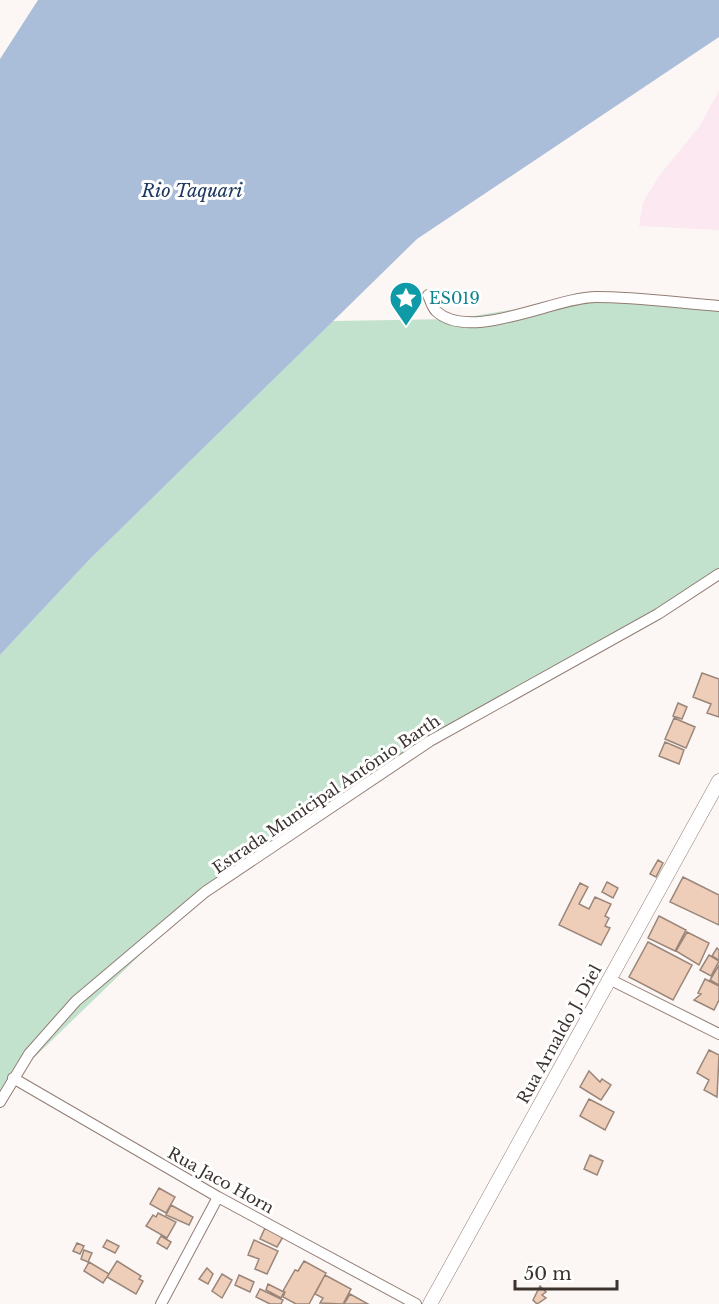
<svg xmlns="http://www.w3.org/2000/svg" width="719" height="1304" font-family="'Libre Baskerville',serif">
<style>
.industrial{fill:#fce8f0}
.green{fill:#c2e2cd}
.water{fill:#aabeda}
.building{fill:#eecdb9;stroke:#9a8679;stroke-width:1.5}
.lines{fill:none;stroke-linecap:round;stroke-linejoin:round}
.minor-casing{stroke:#937d75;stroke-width:12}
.tertiary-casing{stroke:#937d75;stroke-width:15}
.minor{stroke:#fff;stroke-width:10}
.tertiary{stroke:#fff;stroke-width:14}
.labels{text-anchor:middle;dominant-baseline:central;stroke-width:6;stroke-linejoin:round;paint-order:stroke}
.culture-label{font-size:16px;fill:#0d838f;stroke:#fff;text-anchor:start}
.street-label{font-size:16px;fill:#3c322e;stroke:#fff}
.water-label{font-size:18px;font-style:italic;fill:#1d3960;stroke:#fff}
</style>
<rect width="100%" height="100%" fill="#fcf7f5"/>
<path class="industrial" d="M719,91V230L639,226L643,202L659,176L699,127Z"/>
<path class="green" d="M564,301L719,306V574L430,741L205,892L13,1078L0,1102V655L89,560L333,321L455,319Z"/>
<path class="water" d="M38,0H719V37L417,239L89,560L0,655V59Z"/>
<path class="building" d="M702,673L719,679V717L707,713L711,704L693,697Z
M678,703L687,707L682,719L673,716Z
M674,718L695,727L686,748L665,739Z
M665,742L684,750L679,764L659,756Z
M658,860L663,863L656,877L650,874Z
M683,877L719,895V925L670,902Z
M607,882L618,888L613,898L602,892Z
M580,883L588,887L579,904L589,909L595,897L611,904L605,916L609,918L605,926L610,928L601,945L559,925Z
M659,916L686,930L675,951L648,938Z
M687,932L709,943L699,965L676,951Z
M648,942L692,965L673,1000L629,977Z
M717,948L719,950V960L712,956Z
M709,955L719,961L711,976L700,970Z
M719,965V985L710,980Z
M705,979L719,986V1000L714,1010L694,1000L701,994L698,993Z
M709,1050L719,1055L717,1097L704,1090L709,1080L697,1073Z
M589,1071L600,1082L602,1079L611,1085L601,1100L580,1087Z
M589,1099L614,1112L605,1130L580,1116Z
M590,1155L603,1161L597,1175L584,1169Z
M159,1188L175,1197L166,1213L150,1204Z
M171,1205L193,1217L189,1225L166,1215Z
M158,1213L176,1222L167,1238L146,1226L153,1215L156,1217Z
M265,1228L283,1237L277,1247L260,1239Z
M161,1236L171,1242L167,1249L157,1243Z
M107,1240L119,1246L115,1253L103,1247Z
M254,1240L278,1251L267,1274L255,1269L259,1259L248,1255Z
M77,1243L84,1246L80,1254L73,1251Z
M84,1250L92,1253L88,1262L81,1259Z
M117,1261L141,1276L139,1279L143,1281L136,1294L107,1277Z
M304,1261L326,1273L309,1304H296L283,1297L285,1292L283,1291L295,1270L298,1271Z
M89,1262L109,1274L103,1283L84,1271Z
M207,1268L213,1274L208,1284L199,1279Z
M222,1274L232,1280L222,1298L212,1291Z
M239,1275L254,1282L250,1292L235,1285Z
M325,1275L351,1289L343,1304L320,1303L323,1298L315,1294Z
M268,1284L284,1292L281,1298L266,1290Z
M540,1286L546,1292L542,1295L546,1298L537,1304L533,1300Z
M260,1289L283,1300L281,1304H270L256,1297Z
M350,1294L368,1304H344Z"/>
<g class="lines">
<g class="minor-casing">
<path id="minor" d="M428,295C430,299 432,307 436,311C470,343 555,297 596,297C637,297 678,303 719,306
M609,979L719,1034
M13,1078L218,1197L416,1304
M0,1102L29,1054L76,1001L205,892L430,741L658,614L719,574
M161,1304L218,1197"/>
</g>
<g class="tertiary-casing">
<path id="tertiary" d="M430,1304L719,781"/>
</g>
<use href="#minor" class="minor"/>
<use href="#tertiary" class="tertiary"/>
</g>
<defs>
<g id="sight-pin" transform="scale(1.725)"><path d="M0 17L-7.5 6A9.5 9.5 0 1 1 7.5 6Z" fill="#0f9aa8" stroke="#fff"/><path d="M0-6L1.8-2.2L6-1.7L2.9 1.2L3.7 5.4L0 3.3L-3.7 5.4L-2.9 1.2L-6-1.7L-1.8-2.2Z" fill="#fff"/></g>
</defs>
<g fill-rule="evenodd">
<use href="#sight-pin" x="406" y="298"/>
</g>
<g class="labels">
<g class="culture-label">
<text x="429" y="298">ES019</text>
</g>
<g class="street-label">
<text transform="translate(326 794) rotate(-34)">Estrada Municipal Antônio Barth</text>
<text transform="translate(559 1034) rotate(-61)">Rua Arnaldo J. Diel</text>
<text transform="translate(221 1180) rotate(29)">Rua Jaco Horn</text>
</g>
<g class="water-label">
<text x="192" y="191">Rio Taquari</text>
</g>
</g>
<path d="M515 1280v9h102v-9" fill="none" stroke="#3c322e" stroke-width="3"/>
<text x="524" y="1280" font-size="18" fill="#3c322e" stroke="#ffffff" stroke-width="4.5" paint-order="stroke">50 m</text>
</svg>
